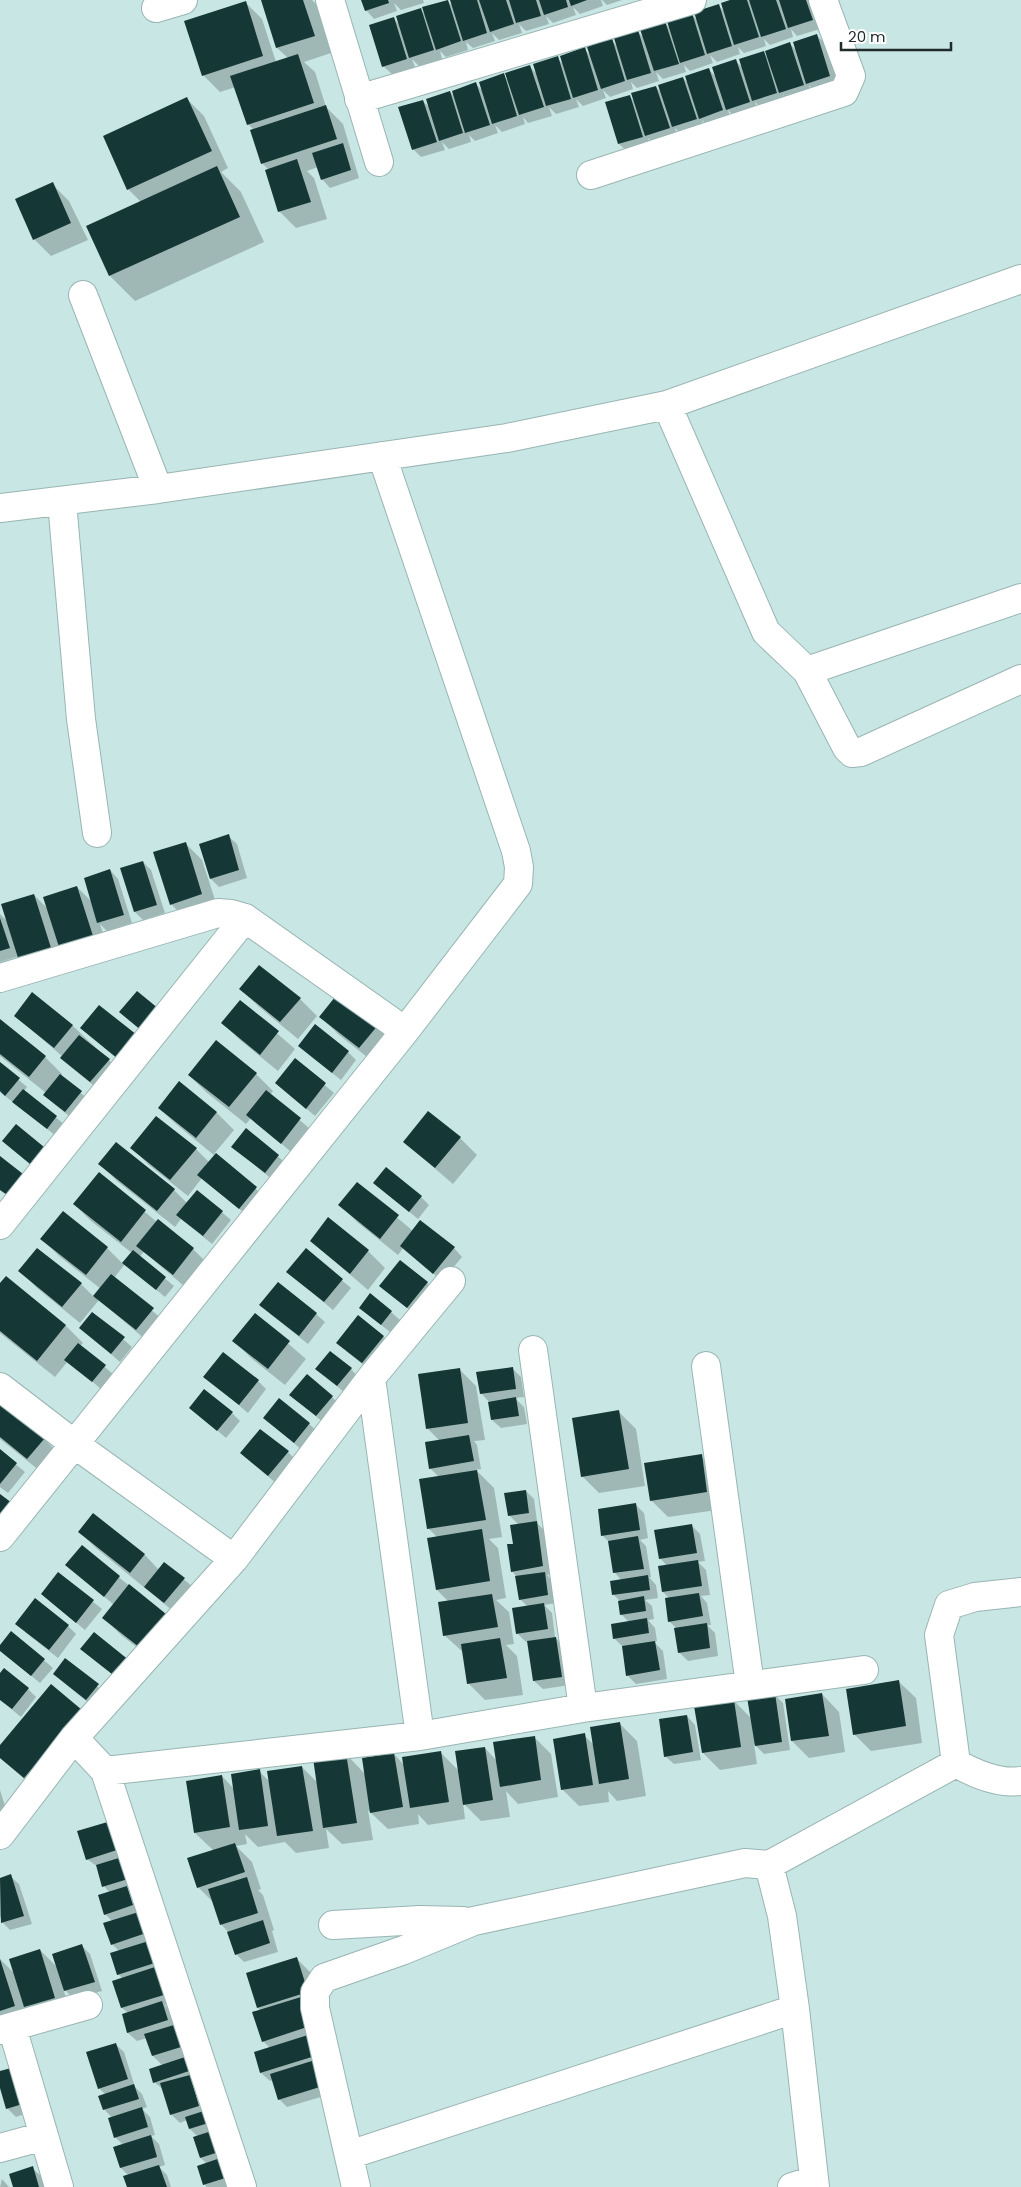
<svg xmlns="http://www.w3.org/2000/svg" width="1021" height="2187" font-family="Poppins,sans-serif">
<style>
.shadow{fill:#0003}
.building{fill:#153735}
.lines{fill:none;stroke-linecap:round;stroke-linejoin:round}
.minor-casing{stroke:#99b5b3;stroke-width:30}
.minor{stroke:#fff;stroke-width:28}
</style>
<rect width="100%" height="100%" fill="#c8e6e3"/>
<path class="shadow" d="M262,0H312L316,4L331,53L304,62L315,72L326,107L343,124L359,178L330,188L322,179L318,167L307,171L314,178L327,219L296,228L279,211L269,170L262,163L254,130L248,124L236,87L220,92L203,75L245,2L262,19L276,62L288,58L277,48Z
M362,0H423L424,3L401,10L394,3L397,11L374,19L366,10Z
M451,0H601L603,6L580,14L573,7L576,15L553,23L546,16L549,24L526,31L519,24L522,33L499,40L492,33L495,41L473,48L466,42L468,50L446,57L440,51L442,59L419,66L412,59L415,67L392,74L383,66L393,18L400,25L420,9L426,15L447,1L454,7Z
M602,0H622L607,5Z
M734,0H748L751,2L750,0H811L820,29L797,36L791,29L793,37L770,45L764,39L766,46L744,53L738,47L740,54L717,62L710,55L713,63L690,71L684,65L686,72L663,79L656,72L659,81L637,88L631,82L633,89L610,97L603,90L606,98L583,106L576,99L579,107L556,114L549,107L552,116L528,123L523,117L525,124L502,132L495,125L498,133L475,141L469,135L471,142L449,149L442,142L445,150L421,157L413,149L423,101L430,108L450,92L456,98L476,84L483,91L503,75L509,81L530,67L537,74L557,58L564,65L584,49L591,56L611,40L617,46L637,31L644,38L665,23L671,29L691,14L698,21L718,5L725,12Z
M816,35L825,43L838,84L816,92L809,85L811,93L789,100L783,95L785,102L762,109L755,102L758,111L735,117L728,110L731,119L708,126L702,120L704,128L682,135L675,128L677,136L654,143L648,138L651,145L628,152L619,144L606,103L629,96L635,102L656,87L663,94L683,78L689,84L709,70L717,78L736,61L743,68L763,52L769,58L790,44L797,51Z
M187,99L204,116L228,168L221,172L241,192L264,242L135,301L110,276L88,226L141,202L128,189Z
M52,184L69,201L88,240L51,256L34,239Z
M228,836L237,844L247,878L219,887L211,879L201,845Z
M185,843L202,860L219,912L188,921L171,904Z
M143,862L151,870L165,913L143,920L135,912Z
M110,870L118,879L132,923L107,931L100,924L109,953L19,956L0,962V914L8,922L34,895L48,909L77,887L93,903Z
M241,989L300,999L317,1016L298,1039L258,1006Z
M32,994L73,1026L117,1068L99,1090L70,1066L63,1057L16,1016Z
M339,994L395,1042L377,1065L338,1034L321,1017Z
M241,1002L295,1049L278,1071L240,1040L223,1023Z
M0,1021L45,1057L62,1074L61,1076L90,1101L74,1120L53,1103L45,1095L46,1093L0,1056Z
M348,1052L356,1060L341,1080L308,1054Z
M295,1060L334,1093L315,1116L276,1083Z
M0,1064L27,1087L24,1091L65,1125L56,1136L0,1092Z
M256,1074L273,1091L270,1095L309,1128L290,1151L251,1118L246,1124L206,1092L189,1075Z
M159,1108L216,1112L234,1130L214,1154L264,1196L248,1216L202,1178L188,1196L149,1165L132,1148L196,1149L210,1163L215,1156L176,1124Z
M246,1130L287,1164L274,1181L233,1147Z
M460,1138L477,1155L453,1184L404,1142Z
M4,1141L43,1148L51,1156L39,1171Z
M0,1157L30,1183L15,1202L0,1190Z
M100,1164L174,1190L187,1203L197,1191L231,1220L212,1244L181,1219L175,1227L117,1181Z
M99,1174L157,1222L193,1249L210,1266L190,1291L144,1252L139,1257L174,1286L165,1297L125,1264L114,1278L170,1326L153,1346L99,1300L80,1323L37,1288L20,1271L81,1284L94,1297L101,1289L59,1256L42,1239L107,1248L123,1264L132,1253L91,1221L74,1204Z
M374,1183L421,1197L429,1205L418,1219Z
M357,1184L413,1231L454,1248L462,1257L442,1281L403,1248L398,1255L357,1222L340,1205Z
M311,1241L368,1251L385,1268L368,1290Z
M306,1250L351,1288L333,1310L288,1272Z
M6,1278L66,1326L83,1343L80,1346L113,1374L101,1389L68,1361L55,1377L0,1333V1285Z
M427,1283L435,1291L416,1315L380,1286Z
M360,1308L391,1312L400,1320L390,1332Z
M93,1313L132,1347L120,1362L81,1328Z
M269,1313L316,1314L325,1322L308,1344Z
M255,1315L306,1359L285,1385L251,1358L234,1341Z
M383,1337L391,1345L371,1371L346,1351Z
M512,1368L521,1377L524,1397L515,1398L524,1407L527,1424L501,1428L492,1420L489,1402L481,1393Z
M317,1369H351L359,1378L346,1394Z
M459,1369L476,1386L485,1440L474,1441L477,1445L481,1469L476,1470L494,1488L502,1537L489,1539L498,1548L506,1598L496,1600L509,1612L514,1644L506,1645L517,1656L523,1695L485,1700L468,1683L463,1652L444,1635L449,1602L437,1590L438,1538L428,1528L439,1477L430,1468L440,1441L428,1429Z
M205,1377L258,1381L266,1389L248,1413Z
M291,1395L332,1397L340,1405L325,1424Z
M0,1405L44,1439L61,1456L45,1475L0,1439Z
M191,1408L232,1413L240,1421L226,1438Z
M619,1412L636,1429L645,1486L599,1493L582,1476Z
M265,1418L309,1424L318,1432L303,1451Z
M0,1451L25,1472L8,1493L0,1487Z
M288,1452L296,1460L277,1484L250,1461Z
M701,1456L718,1473L724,1509L668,1517L651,1500Z
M526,1491L534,1499L537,1521H535L545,1531L551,1574L547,1575L553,1581L556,1603L544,1605L552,1613L555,1637L564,1647L570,1685L543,1689L534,1681L529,1641L526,1642L517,1633L528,1607L520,1599L516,1576L512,1571L519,1525L509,1515Z
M635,1504L644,1513L648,1538L640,1540L646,1546L651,1577H649L656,1585L658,1598L645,1600L652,1606L654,1619L648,1620L655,1628L657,1641L654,1642L663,1651L667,1679L636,1684L628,1676L623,1647L614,1638L630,1623L622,1615L619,1600L614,1595L622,1581L615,1573L610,1543L603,1536L599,1510Z
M692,1526L700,1534L705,1561L698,1562L706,1570L710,1595L701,1596L707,1603L711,1625H707L715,1633L718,1656L688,1661L679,1652L676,1628L669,1621L670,1599L663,1592L667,1566L660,1558Z
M79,1531L144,1554L159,1570L164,1563L193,1587L173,1611L96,1548Z
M82,1547L165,1615L182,1632L157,1663L121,1635L104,1618L114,1605L67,1565Z
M58,1574L102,1609L85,1630L51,1602Z
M68,1626L76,1634L58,1658L25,1632Z
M12,1633L53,1668L40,1683L0,1650Z
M66,1660L106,1694L95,1708L63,1682Z
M0,1675L28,1689L36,1697L21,1717L0,1700Z
M898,1681L916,1698L922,1743L871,1751L854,1734Z
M51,1686L42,1794L0,1758V1747Z
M774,1694L783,1703L790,1750L764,1754L754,1744L757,1764L720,1770L703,1753L734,1701L752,1719Z
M822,1694L839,1712L845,1752L809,1758L792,1741Z
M687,1716L695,1725L701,1760L674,1764L665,1756Z
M620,1724L637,1741L646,1796L617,1801L608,1791L609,1802L579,1806L562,1789L584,1735L594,1745Z
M534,1737L551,1754L558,1797L518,1804L506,1791L510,1817L481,1821L463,1803L465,1819L428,1825L418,1814L419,1824L388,1829L368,1810L373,1840L342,1844L326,1829L329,1848L296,1853L285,1842L258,1847L245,1834L247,1844L236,1846L252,1862L261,1889L258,1890L263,1895L274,1930L272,1931L278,1952L244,1962L236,1954L228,1932L221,1924L215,1904L198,1887L214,1851L195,1833L222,1776L235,1790L259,1771L270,1782L302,1767L318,1783L346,1754L365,1774L394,1754L404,1765L440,1752L459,1771L485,1748L497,1761Z
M0,1790L14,1835L0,1840Z
M111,1822L136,1887L129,1889L136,1896L174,2002L165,2005L170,2011L189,2055L183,2057L193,2067L230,2187H207L204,2184L207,2164L201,2158L198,2137L190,2129L187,2120L180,2123L171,2114L164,2090L154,2082L163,2066L153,2056L147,2038L137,2041L128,2033V2013L122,2008L114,1982L123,1979L118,1974L119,1951L112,1944V1921L105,1914L110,1893L104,1886L98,1867L87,1859Z
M10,1876L19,1884L32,1924L10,1930L2,1922L0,1916V1879Z
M82,1946L90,1954L102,1991L74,1999L63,1988L71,2015L0,2026V1959L15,1974L40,1950L59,1969Z
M296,1958L313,1975L331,2094L287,2107L279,2099L273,2080L270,2081L261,2073L270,2048L263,2041L261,2011L258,2008Z
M115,2044L124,2052L135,2087L142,2094L147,2107L142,2109L150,2117L155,2135L151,2136L159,2144L165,2165L159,2167L167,2175L171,2187H128L129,2176L121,2168L123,2145L115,2137L112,2118L104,2109L106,2095L99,2088Z
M0,2073L34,2111L16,2117L7,2108L0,2084Z
M32,2168L41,2176L44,2187H14Z
M2,2179L9,2187H0Z"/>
<path class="building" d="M261,0H303L315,36L276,48Z
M361,0H388L389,3L365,11Z
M448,0L461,41L436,50L422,7Z
M450,0H477L487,33L463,41Z
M479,0H506L514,24L490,32Z
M509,0H536L541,16L516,23Z
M539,0H566L568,7L544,15Z
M569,0H587L571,6Z
M730,0H747L759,37L734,45L721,3Z
M749,0H776L786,29L761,37Z
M779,0H806L813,20L788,28Z
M246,1L263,56L202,76L184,21Z
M719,4L732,46L707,54L694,12Z
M421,8L434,50L409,58L396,16Z
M692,13L705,55L680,63L667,21Z
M394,17L407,59L382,67L369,25Z
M665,21L679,64L654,71L640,29Z
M638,30L651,73L627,80L614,38Z
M817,34L830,76L806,84L793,42Z
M612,38L625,81L601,89L587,47Z
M790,42L804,85L779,93L765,51Z
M585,47L598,90L573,98L560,56Z
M764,51L777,93L752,101L739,59Z
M298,54L314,103L247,125L230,76Z
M558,56L571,99L546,106L533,64Z
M736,59L750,102L726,110L712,67Z
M530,65L544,107L519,115L505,73Z
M709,68L723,110L699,119L685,76Z
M504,73L517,116L492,124L479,82Z
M683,77L697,119L672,127L658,85Z
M476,82L490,125L465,133L452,91Z
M656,86L670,128L645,136L631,93Z
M450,91L463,133L439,141L426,99Z
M630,95L643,137L618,144L605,102Z
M187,97L212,151L127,190L103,136Z
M423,100L437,142L412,150L398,107Z
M326,105L337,139L261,164L250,130Z
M343,143L351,170L321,180L312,153Z
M297,159L311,202L278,212L265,170Z
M217,166L240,217L109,276L86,226Z
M53,182L71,223L33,240L15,199Z
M229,834L239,870L210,879L199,844Z
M186,842L202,894L170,905L153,852Z
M143,861L157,905L134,912L120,868Z
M110,869L124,915L97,923L84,878Z
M77,886L93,936L59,947L43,897Z
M34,894L52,951L19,961L1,904Z
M0,918L10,948L0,951Z
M259,965L301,998L280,1022L239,989Z
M137,991L159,1009L142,1031L119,1012Z
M32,992L73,1025L54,1048L14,1016Z
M339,992L379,1024L359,1048L319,1017Z
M240,1000L279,1031L260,1055L221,1023Z
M99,1005L137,1035L118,1059L80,1028Z
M0,1019L46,1056L29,1077L0,1054Z
M315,1024L349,1051L332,1073L298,1046Z
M79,1035L110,1059L90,1082L60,1058Z
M216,1040L257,1073L229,1107L188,1075Z
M295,1058L326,1083L306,1109L275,1083Z
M0,1062L20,1078L5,1096L0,1091Z
M60,1074L82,1091L65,1112L43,1095Z
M179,1081L217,1112L196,1138L158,1108Z
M23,1089L57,1116L47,1129L12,1102Z
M266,1090L301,1118L281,1144L246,1115Z
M428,1111L461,1137L435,1168L403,1142Z
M156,1116L197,1148L170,1180L130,1148Z
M16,1124L44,1147L30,1164L2,1141Z
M246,1128L279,1155L265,1173L231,1147Z
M116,1142L175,1189L157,1211L98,1164Z
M216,1153L257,1187L239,1209L197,1175Z
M0,1156L23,1174L6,1194L0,1190Z
M386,1167L422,1196L409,1212L373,1183Z
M99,1172L146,1210L121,1242L73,1204Z
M357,1182L399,1215L380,1239L338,1205Z
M197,1190L223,1211L203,1236L176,1215Z
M63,1211L108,1247L86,1275L40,1239Z
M328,1217L369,1250L350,1274L310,1241Z
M158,1219L194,1248L173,1275L136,1246Z
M420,1220L455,1247L433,1274L400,1246Z
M37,1248L82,1283L62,1307L18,1271Z
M306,1248L343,1279L324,1302L286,1272Z
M133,1250L166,1277L156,1290L122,1263Z
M400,1260L428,1282L407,1308L379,1286Z
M111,1274L154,1308L136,1330L93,1296Z
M6,1276L66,1325L37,1361L0,1331V1283Z
M278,1282L317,1313L299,1336L259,1305Z
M370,1293L392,1311L381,1325L359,1308Z
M92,1312L125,1337L111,1354L79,1328Z
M255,1313L290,1341L268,1369L232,1341Z
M358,1315L384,1336L362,1363L336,1343Z
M78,1343L106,1365L92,1382L64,1360Z
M330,1351L352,1368L337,1386L315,1369Z
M223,1352L259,1380L239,1405L203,1377Z
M513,1367L516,1389L480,1394L476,1372Z
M460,1368L468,1423L426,1429L418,1374Z
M307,1374L333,1396L316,1416L289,1395Z
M204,1389L233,1412L217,1431L189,1408Z
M516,1397L519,1416L491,1420L488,1402Z
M279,1398L310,1423L294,1443L263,1418Z
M0,1403L45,1438L27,1459L0,1437Z
M619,1410L629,1469L581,1477L572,1418Z
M260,1429L289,1451L268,1476L240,1453Z
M469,1435L474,1461L429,1469L425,1442Z
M0,1449L17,1463L0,1484Z
M702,1454L707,1492L650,1501L644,1463Z
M477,1470L486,1520L427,1529L419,1479Z
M526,1490L529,1513L508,1516L504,1493Z
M0,1494L12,1503L0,1517Z
M636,1503L640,1530L601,1536L598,1509Z
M93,1513L145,1554L130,1573L78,1532Z
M537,1521L543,1566L511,1572L507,1544H513L510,1525Z
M692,1524L697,1553L659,1559L654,1530Z
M482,1529L490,1581L436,1590L427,1538Z
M638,1536L644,1569L613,1573L608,1541Z
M82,1545L120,1576L104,1597L65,1565Z
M698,1560L702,1586L662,1592L658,1566Z
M164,1562L185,1578L164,1603L144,1587Z
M58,1572L94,1600L76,1623L41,1594Z
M545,1572L548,1595L519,1600L515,1576Z
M648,1575L650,1590L612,1595L610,1581Z
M129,1584L166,1614L139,1647L102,1618Z
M699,1593L703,1616L668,1622L665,1598Z
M492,1594L498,1627L443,1636L438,1602Z
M644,1596L646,1611L620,1615L618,1601Z
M35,1598L69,1625L49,1650L15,1624Z
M544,1603L548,1629L516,1634L512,1608Z
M647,1618L649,1633L613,1639L611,1624Z
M707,1623L710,1648L678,1653L674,1628Z
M11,1631L45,1659L31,1676L0,1651V1645Z
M94,1632L130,1661L117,1678L80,1649Z
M556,1637L562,1677L533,1681L527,1641Z
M500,1638L507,1678L467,1684L461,1644Z
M655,1641L660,1670L626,1676L622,1646Z
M65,1658L99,1684L86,1700L53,1674Z
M4,1668L29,1688L12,1709L0,1700V1673Z
M899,1680L906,1726L853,1735L846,1689Z
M51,1684L82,1710L24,1778L0,1758V1745Z
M775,1693L782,1742L755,1746L747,1697Z
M822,1693L829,1736L791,1741L785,1699Z
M734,1700L741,1747L702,1753L694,1706Z
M687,1715L693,1752L664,1757L659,1719Z
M620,1722L629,1779L599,1784L590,1727Z
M585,1733L593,1785L561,1790L553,1739Z
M535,1736L541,1780L500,1787L493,1742Z
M485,1747L493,1800L463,1805L455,1751Z
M441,1751L449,1802L410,1808L402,1757Z
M346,1753L357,1823L323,1828L313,1758Z
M394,1753L403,1807L370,1813L362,1758Z
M302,1766L313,1831L277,1836L267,1771Z
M260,1769L268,1826L239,1830L231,1774Z
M222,1775L230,1827L194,1833L186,1781Z
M111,1821L120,1849L86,1860L77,1831Z
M235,1843L245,1872L197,1888L187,1858Z
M122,1857L128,1879L102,1887L96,1865Z
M11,1874L24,1916L1,1923L0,1878Z
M247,1877L258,1913L220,1925L208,1889Z
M127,1886L133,1905L104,1915L98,1895Z
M142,1911L149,1932L111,1945L103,1923Z
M263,1920L270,1943L235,1955L227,1932Z
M152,1940L158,1962L117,1975L110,1953Z
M82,1944L95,1982L64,1991L52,1954Z
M40,1949L55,1998L24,2007L9,1959Z
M297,1957L308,1992L257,2008L246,1973Z
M0,1959L15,2006L0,2011Z
M158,1966L167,1994L121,2008L112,1981Z
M301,1997L310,2026L262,2042L252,2012Z
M162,2001L168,2020L127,2033L122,2014Z
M174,2025L181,2047L152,2056L144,2034Z
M308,2035L315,2056L260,2073L254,2052Z
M116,2043L128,2079L98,2089L86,2052Z
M185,2057L189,2071L153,2083L149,2069Z
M315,2060L323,2086L278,2100L270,2074Z
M15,2067L26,2103L6,2109L0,2088V2071Z
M190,2075L199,2106L170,2115L160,2083Z
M134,2084L139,2099L103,2110L98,2096Z
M142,2107L148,2127L114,2138L108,2118Z
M210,2109L215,2121L189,2129L185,2117Z
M221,2128L228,2149L200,2158L193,2137Z
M151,2135L157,2157L120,2168L113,2147Z
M229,2155L235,2175L203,2185L197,2166Z
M159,2165L167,2187H127L123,2176Z
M33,2166L39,2187H13L9,2174Z"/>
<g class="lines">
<g class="minor-casing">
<path id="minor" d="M330,0L379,162
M156,8L183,0
M359,99L692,0
M591,175L844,92L851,76L823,0
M83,295L158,489
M667,405L766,632L807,671L847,748L852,753L861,752L1021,679
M62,502L81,719L97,833
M0,508L158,489L507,438L667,405L1021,279
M807,671L1021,598
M0,978L218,913L231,914L245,918L405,1031
M0,1225L245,918
M533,1350L583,1708
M706,1366L750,1685
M371,1378L420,1736
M0,1387L73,1443L234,1559
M0,1537L405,1031L518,884L519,867L516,851L382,456
M1021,1592L975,1597L949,1605L939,1635L956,1763C975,1774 998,1784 1021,1781
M74,1738L105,1771L242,2187
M105,1771L420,1736L583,1708L864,1670
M0,1835L74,1738L234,1559L371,1378L451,1281
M333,1925L420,1920L463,1921
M12,2027L59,2187
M0,2030L88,2005
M0,2148L44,2136
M349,2155L795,2009
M356,2187L315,2008V1992L324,1978L404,1950L474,1921L745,1863L769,1865
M792,2187L814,2180
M815,2187L795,2009L782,1916L769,1865L956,1763"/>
</g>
<use href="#minor" class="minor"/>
</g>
<path d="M841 42v8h110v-8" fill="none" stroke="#202b2b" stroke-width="2.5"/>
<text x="848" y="42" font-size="15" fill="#202b2b" stroke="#ffffff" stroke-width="4" paint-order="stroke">20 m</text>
</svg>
